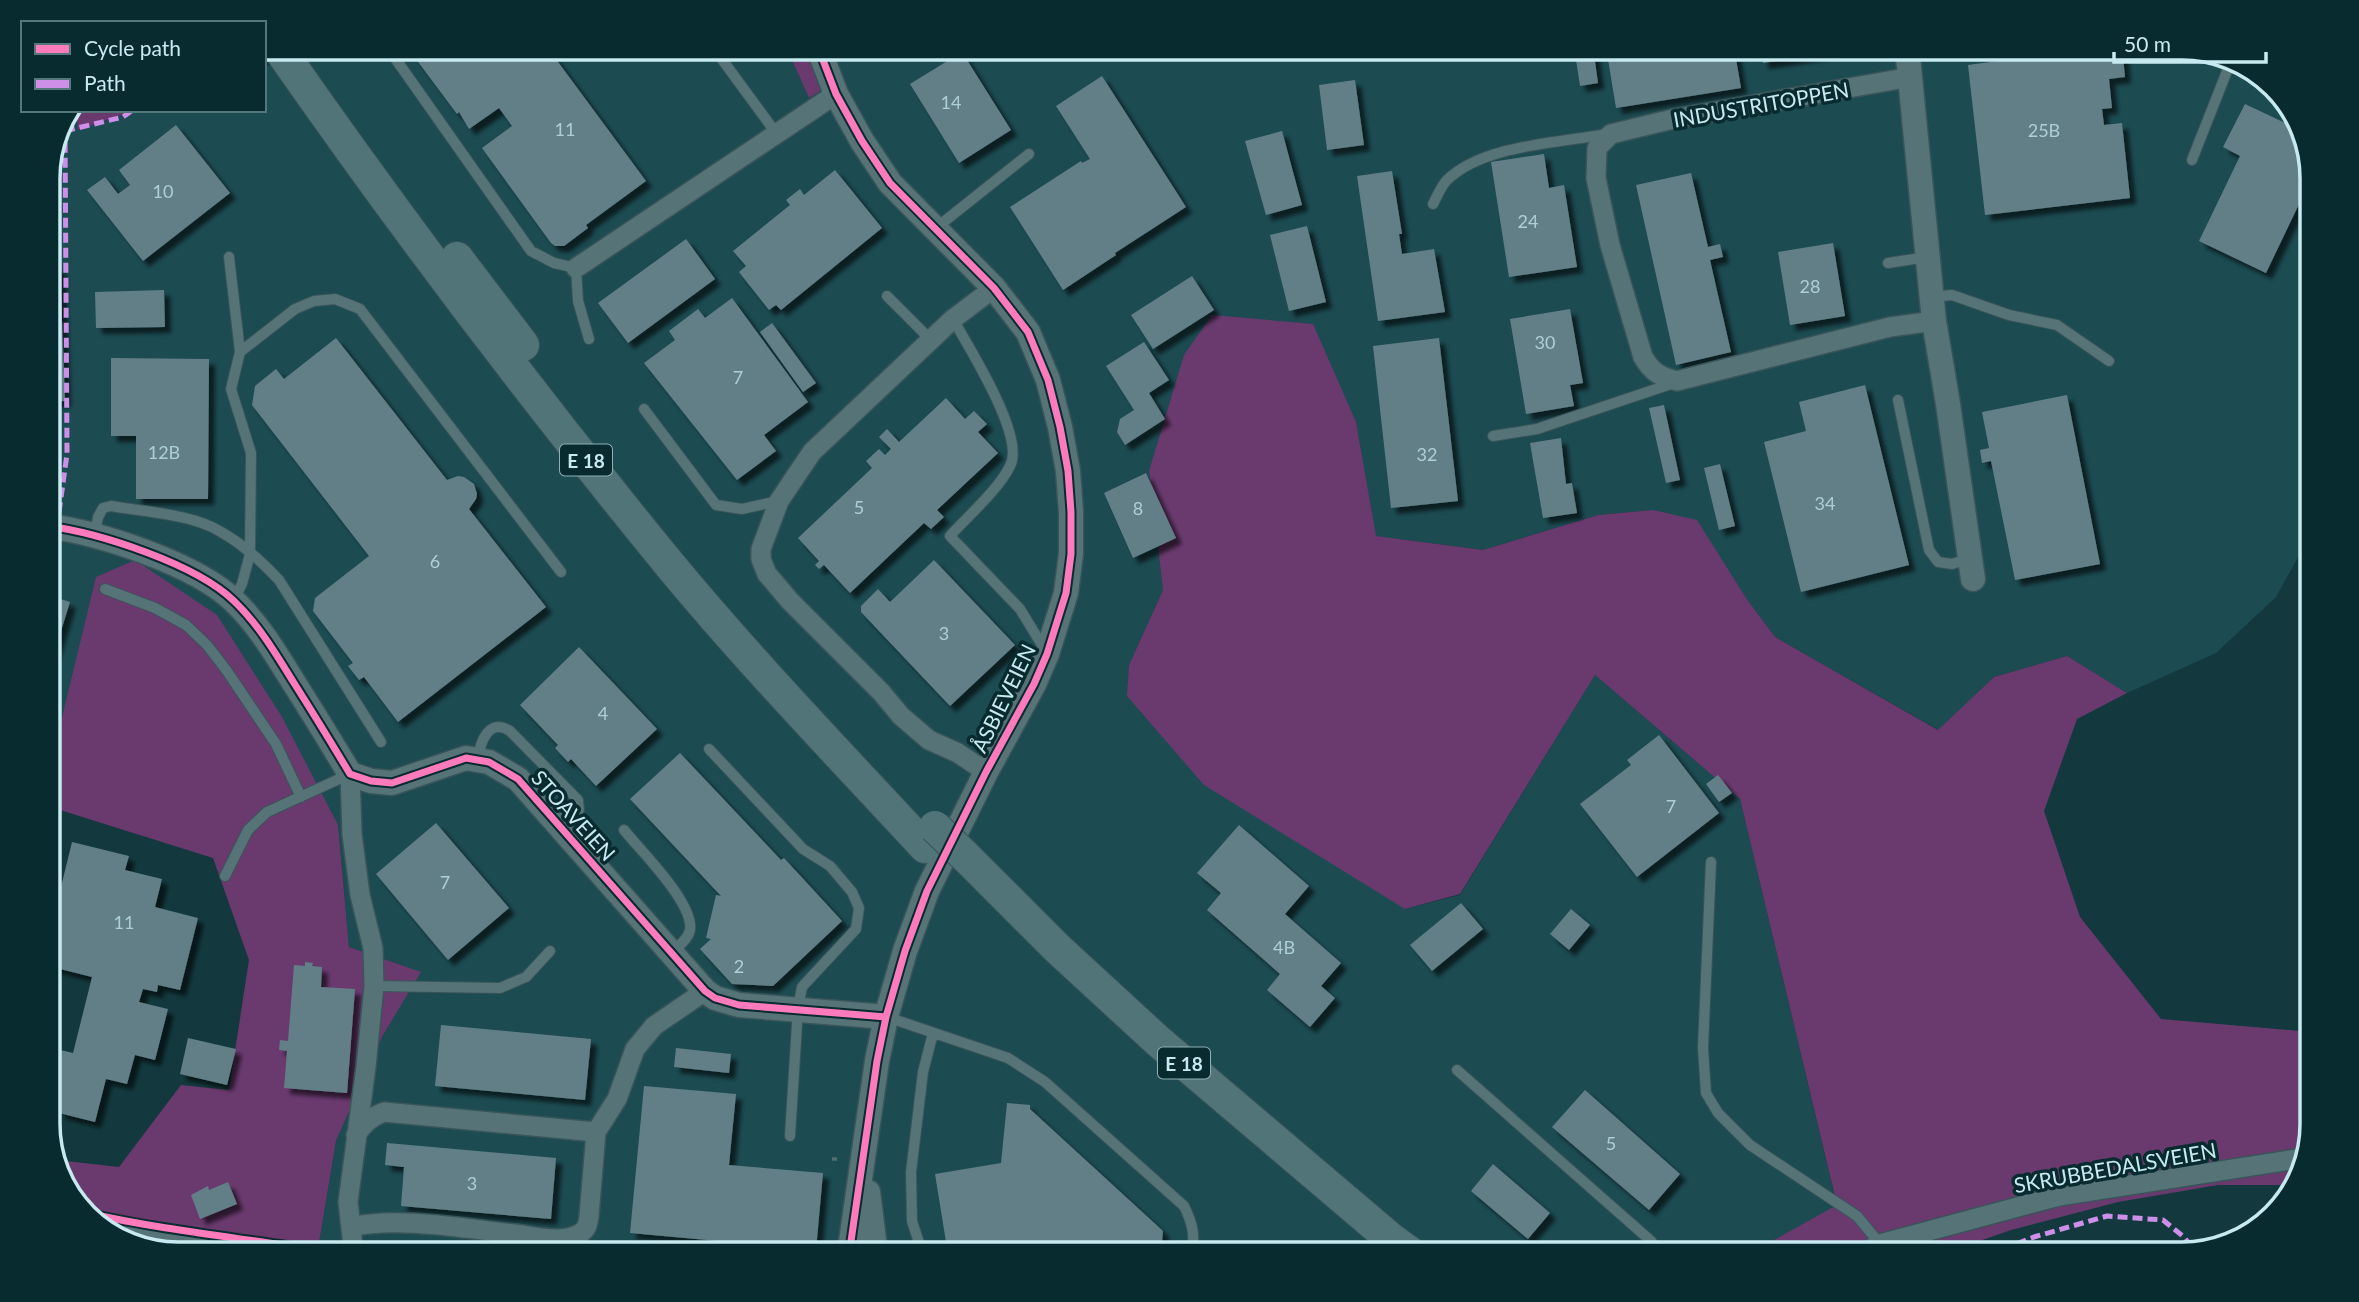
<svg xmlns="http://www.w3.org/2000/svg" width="2359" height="1302" font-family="Lato,sans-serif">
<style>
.built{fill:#1c4b52}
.green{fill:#6a3a6f}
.building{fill:#627f87;filter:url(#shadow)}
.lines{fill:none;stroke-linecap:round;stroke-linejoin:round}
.service-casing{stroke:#395559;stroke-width:12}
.minor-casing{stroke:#395559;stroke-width:22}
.tertiary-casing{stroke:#395559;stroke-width:27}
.secondary-casing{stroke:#395559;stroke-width:31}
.trunk-casing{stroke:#395559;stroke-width:34}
.path{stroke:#526e71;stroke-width:3.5;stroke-dasharray:5 5;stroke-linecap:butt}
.service{stroke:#567478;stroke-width:10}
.minor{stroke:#567478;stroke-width:19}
.tertiary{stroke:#567478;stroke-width:24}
.secondary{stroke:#567478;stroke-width:28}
.trunk{stroke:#507478;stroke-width:32}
.trunk-bridge-casing{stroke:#395559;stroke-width:34;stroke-linecap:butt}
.trunk-bridge{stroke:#507478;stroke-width:32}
.quiet{stroke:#ce8fe9;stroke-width:5;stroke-dasharray:10 5;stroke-linecap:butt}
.cycleway-casing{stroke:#082b2f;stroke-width:11}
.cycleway{stroke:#fd7abc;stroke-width:7}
.labels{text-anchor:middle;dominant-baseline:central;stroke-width:7;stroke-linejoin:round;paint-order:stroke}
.number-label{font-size:18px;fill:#adcfd6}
.shield{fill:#082b2f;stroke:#8db1b6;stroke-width:2}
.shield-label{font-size:19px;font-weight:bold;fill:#c6eaf0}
.street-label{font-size:21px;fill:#c6eaf0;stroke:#082b2f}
.rim{fill:none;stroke:#c6eaf0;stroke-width:3.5}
</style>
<defs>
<filter id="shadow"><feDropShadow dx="6" dy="6" stdDeviation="2" flood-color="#0009"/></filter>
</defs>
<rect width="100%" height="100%" fill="#13393e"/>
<path class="built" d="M324,47H786L809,98L833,83L837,47H2181L2246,65L2294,112L2311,170L2312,532L2276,597L2216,653L2127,693L2067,656L1994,677L1939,730L1775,637L1746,598L1653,510L1598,515L1483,550L1375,536L1356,422L1149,471L1163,590L1129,665L1405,909L1460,895L1595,675L1740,799L1837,1206L1747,1255H317L336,1141L383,1035L420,972L349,947L338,825L51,763L48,766V170L74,110L79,130L135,110H264V67Z"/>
<path class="green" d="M786,47H837L833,83L809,98Z
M76,110H135L78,130Z
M1212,315L1313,324L1356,422L1376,536L1483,550L1598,515L1653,510L1697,520L1746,598L1775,637L1938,730L1994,677L2067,656L2127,693L2077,719L2044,811L2080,917L2161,1019L2312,1032V1125L2296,1185H2218L2118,1202L2011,1230L1939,1255H1747L1837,1205L1740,799L1595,675L1460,894L1405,909L1204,785L1127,696L1129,665L1163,590L1149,471L1184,355Z
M135,560L217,615L282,717L338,825L349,947L421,972L383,1035L336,1141L317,1255H178L113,1237L69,1196L57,1160L119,1167L181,1085L229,1090L249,960L213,858L57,809L48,836V766L51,763L96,577Z"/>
<path class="building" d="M407,47H547L646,181L586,225L588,228L564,246H555L551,243L482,148L512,126L499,108L469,129L459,112L457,114Z
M1574,47H1593L1598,83L1580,86Z
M1606,47H1734L1741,88L1616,108Z
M1760,47H1835V52L1763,63Z
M2103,47H2122L2125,77L2109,79L2112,108L2102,109L2104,125L2122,123L2130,198L1985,215L1968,65Z
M962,52L1011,130L959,163L910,84Z
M1102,76L1186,207L1115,253L1116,255L1063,290L1010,207L1081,161L1082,163L1090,159L1056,106Z
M1355,80L1364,145L1327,150L1319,85Z
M2245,104L2300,130L2311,170V179L2266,273L2199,241L2240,156L2223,147Z
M176,125L230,193L143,261L87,190L105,177L118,194L130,185L119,170Z
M1282,131L1302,205L1266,215L1245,141Z
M1544,154L1549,188L1564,185L1577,267L1509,277L1491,162Z
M835,170L882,228L781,310L776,305L769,310L739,272L746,266L733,251L790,205L786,200L800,189L804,195Z
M1392,171L1402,234H1399L1402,254L1434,249L1445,312L1378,321L1357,176Z
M1691,173L1708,247L1720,244L1723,257L1710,260L1731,352L1676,365L1636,185Z
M1307,226L1326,302L1289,311L1270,235Z
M686,239L715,279L628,343L598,303Z
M1833,243L1845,316L1790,325L1778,252Z
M48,267H60L65,401L48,402Z
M1192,276L1214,310L1153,349L1131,315Z
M164,290L165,327L96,328L95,292Z
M732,298L808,402L764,435L776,451L737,480L644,363L675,340L669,331L698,309L705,318Z
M1570,309L1583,383L1570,385L1574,406L1526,414L1510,319Z
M772,323L816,383L803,392L760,332Z
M336,338L447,480L458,476L464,477L474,484L477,494L476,499L469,509L546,607L398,722L364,677L359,680L348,666L353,663L313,611L315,598L369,556L252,405L255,386L276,369L284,379Z
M1439,338L1458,501L1391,508L1373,346Z
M1144,342L1169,380L1149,393L1165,419L1125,445L1117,432L1120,419L1134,410L1106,366Z
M111,358L209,359L208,499H136V436H111Z
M1865,385L1909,565L1801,592L1764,442L1806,431L1799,402Z
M2067,395L2100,564L2015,580L1991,461L1982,463L1980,450L1989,448L1982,412Z
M946,398L965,419L974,411L987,424L978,432L998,453L937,510L944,517L931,529L924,523L850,593L824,565L819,569L815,565L819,561L798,538L872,468L866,461L879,449L885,455L891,449L879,437L887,429L899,442Z
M1664,405L1680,480L1666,483L1649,408Z
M1561,438L1566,484L1572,483L1577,513L1543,518L1530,443Z
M1720,464L1735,526L1719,530L1704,468Z
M1146,473L1176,538L1133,558L1104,493Z
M934,560L1015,645L950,706L861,612V606L878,589L890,602Z
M48,595L70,602L48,673Z
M579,647L657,729L596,786L571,759L568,762L555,748L558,745L520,705Z
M1659,735L1719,813L1637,877L1580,804L1631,765L1627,760Z
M680,753L781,860L784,858L842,921L773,986L732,984L700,949L711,939L706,938L716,895L721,896L630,799Z
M1718,775L1732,793L1719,802L1706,784Z
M436,823L509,908L448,960L376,874Z
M1239,825L1309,886L1285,914L1341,963L1321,986L1335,998L1310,1027L1267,990L1280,974L1207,910L1221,893L1197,873Z
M72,842L129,856L125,870L162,879L155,907L198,918L180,990L158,985L157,992L143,989L139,1002L168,1009L155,1060L135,1055L127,1084L106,1079L95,1122L59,1113L60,1106L48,1103V1047L73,1053L92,977L48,966V940Z
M1461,903L1483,929L1432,971L1410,945Z
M1571,909L1590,925L1569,950L1550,934Z
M305,962L313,963L312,966L322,967L321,987L355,989L347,1093L284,1088L287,1051L279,1050L280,1040L288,1041L294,965L305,966Z
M441,1025L591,1039L585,1100L435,1086Z
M188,1038L236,1049L227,1085L180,1074Z
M676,1048L731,1054L729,1073L674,1067Z
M644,1086L736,1094L729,1165L823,1173L816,1250L630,1233Z
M1585,1090L1680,1174L1649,1210L1552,1127Z
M1007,1103L1030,1105V1109L1163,1231L1162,1242L1175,1243L1174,1255H952L950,1247L947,1248L935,1174L1001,1163Z
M387,1143L556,1158L551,1219L401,1206L404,1167L385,1165Z
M1493,1164L1550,1213L1528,1239L1471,1191Z
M228,1182L237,1204L200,1219L191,1195L208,1186L209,1190Z"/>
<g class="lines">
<g class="service-casing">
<path id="service" d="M713,47L776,133
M390,51L531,251L554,263L576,268L578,301L589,339
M2192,160L2231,61
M1433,204C1437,197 1441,186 1447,180C1483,145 1558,143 1607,134
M936,228L1029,154
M229,257L240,352
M1888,263L1927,257
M887,296L931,340
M1932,297L1952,295L2009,315L2057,325L2109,361
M953,319C969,348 1026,437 1010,466C999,489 968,516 950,536L1020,609L1045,650
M1898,400L1929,550L1938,562L1952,564L1968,559
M644,409L716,505L742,509L778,501
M1493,436L1537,429L1674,383
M95,534L98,517L103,508L111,506C144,512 193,514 221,532C241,543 264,564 279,580L381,742
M105,589L155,608L186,625L207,645L227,671L276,744L301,797
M234,599L242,584L250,554L251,453L231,389L240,352L295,309L314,301L335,299L360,309L561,572
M709,749L803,849L830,866L852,892L859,908L856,929L802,987L798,1008L790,1136
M478,759C480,742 489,717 510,731L578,800L579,810L564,829
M624,830C641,851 694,903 690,930C688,940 679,945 673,951
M1711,862L1703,1048L1706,1093L1718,1113L1750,1145L1857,1216L1880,1244
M225,876L248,830L267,812L350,774
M374,986L500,988L526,977L550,951
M887,1017L1008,1058L1045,1082L1184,1206C1192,1222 1196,1236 1191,1255
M1457,1070L1651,1241L1660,1255
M923,1255L912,1221L911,1172L923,1072L933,1033"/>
</g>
<g class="minor-casing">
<path id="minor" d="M2231,61L2252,70
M1911,77L1673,119L1611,134L1597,148L1596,178L1610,245L1643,357C1652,372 1660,377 1677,381L1890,327L1934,321
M576,268L836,94
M986,772L958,753L929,740L901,716L881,692L790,601L767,574L761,559V549L779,501L812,452L953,319L994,288
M350,774L352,834L360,895L373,948L374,986L366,1067L348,1202L354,1255
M596,1132L617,1099L635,1049L654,1026L705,991
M351,1227C396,1216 467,1229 515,1234C533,1236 562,1244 579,1234C587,1230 588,1224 589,1216L596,1132L384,1112C371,1117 364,1123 356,1135
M1858,1255L1880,1244L2059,1196L2303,1158"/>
</g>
<g class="tertiary-casing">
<path id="tertiary" d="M818,47L836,94L862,141L890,183L994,288L1028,332L1048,380L1060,427L1068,471L1071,512V554L1066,593L1047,654L1034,684L986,772L927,891L905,951L886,1017L877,1061L849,1255
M1907,47L1934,321L1948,404L1973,579
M48,526C100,533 196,564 234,601C259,625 276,654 294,683C313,713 332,744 350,774L371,781L392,783L466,758L489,762L518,779L705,991L715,998L739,1005L886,1017
M868,1192L876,1255"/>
</g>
<g class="secondary-casing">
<path id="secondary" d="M109,1233L178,1247L231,1255"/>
</g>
<g class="trunk-casing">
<path id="trunk" d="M278,47C402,225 533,398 670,565C751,663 839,754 925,847
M457,258L523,345
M967,858L1058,949L1158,1041L1391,1239L1413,1255"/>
</g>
<path class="path" d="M832,1159H841"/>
<use href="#service" class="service"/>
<use href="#minor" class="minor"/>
<use href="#tertiary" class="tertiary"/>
<use href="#secondary" class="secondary"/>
<use href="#trunk" class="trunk"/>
<g class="trunk-bridge-casing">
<path id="trunk-bridge" d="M935,827L967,858"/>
</g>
<use href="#trunk-bridge" class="trunk-bridge"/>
<path class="quiet" d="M65,131L123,117L133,110
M57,527L67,454L65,132
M1880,1244L1910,1255
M1989,1255L2034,1237L2107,1216L2163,1220L2184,1237L2191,1247"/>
<g class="cycleway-casing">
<path id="cycleway" d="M818,47L836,94L862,141L890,183L994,288L1028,332L1048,380L1060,427L1068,471L1071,512V554L1066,593L1047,654L1034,684L986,772L927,891L905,951L886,1017L877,1061L849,1255
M48,526C100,533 196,564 234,601C259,625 276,654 294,683C313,713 332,744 350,774L371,781L392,783L466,758L489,762L518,779L705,991L715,998L739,1005L886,1017
M87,1213C158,1229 231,1237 303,1248C324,1252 346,1248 367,1255"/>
</g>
<use href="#cycleway" class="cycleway"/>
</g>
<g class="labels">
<g class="number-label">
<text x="951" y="102">14</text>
<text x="565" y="129">11</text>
<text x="2044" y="130">25B</text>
<text x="163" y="191">10</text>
<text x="1528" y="221">24</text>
<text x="1810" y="286">28</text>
<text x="1545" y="342">30</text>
<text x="738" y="377">7</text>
<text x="164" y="452">12B</text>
<text x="1427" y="454">32</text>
<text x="1825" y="503">34</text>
<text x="859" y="507">5</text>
<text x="1138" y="508">8</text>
<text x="435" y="561">6</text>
<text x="944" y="633">3</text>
<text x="603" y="713">4</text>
<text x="1671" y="806">7</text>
<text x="445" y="882">7</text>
<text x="124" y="922">11</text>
<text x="1284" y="947">4B</text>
<text x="739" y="966">2</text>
<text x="1611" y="1143">5</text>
<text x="472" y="1183">3</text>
</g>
<g class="shield">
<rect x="560" y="444.5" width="52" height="31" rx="5"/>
<rect x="1158" y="1047.5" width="52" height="31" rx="5"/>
</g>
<g class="shield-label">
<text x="586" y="460">E 18</text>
<text x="1184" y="1063">E 18</text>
</g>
<g class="street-label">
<text transform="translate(1761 104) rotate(-10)">INDUSTRITOPPEN</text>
<text transform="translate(1003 698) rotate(-64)">ÅSBIEVEIEN</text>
<text transform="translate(574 815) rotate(48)">STOAVEIEN</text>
<text transform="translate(2115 1167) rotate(-10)">SKRUBBEDALSVEIEN</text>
</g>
</g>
<path d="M0 0H2359V1302H0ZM178 60H2182A118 118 0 0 1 2300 178V1124A118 118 0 0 1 2182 1242H178A118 118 0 0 1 60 1124V178A118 118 0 0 1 178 60Z" fill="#082b2f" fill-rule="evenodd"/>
<path class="rim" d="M178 60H2182A118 118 0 0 1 2300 178V1124A118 118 0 0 1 2182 1242H178A118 118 0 0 1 60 1124V178A118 118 0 0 1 178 60Z"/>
<rect x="21" y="21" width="245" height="91" fill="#082b2f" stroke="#54777c" stroke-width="2"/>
<rect x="35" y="44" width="35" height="10" fill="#fd7abc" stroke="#54777c" stroke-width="2"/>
<text x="84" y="56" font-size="21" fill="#c6eaf0">Cycle path</text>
<rect x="35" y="79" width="35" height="10" fill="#ce8fe9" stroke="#54777c" stroke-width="2"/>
<text x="84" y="91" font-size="21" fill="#c6eaf0">Path</text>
<path d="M2114 52v10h152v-10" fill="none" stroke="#c6eaf0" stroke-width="3.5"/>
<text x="2124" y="52" font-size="21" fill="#c6eaf0" stroke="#082b2f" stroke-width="5" paint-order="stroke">50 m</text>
</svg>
